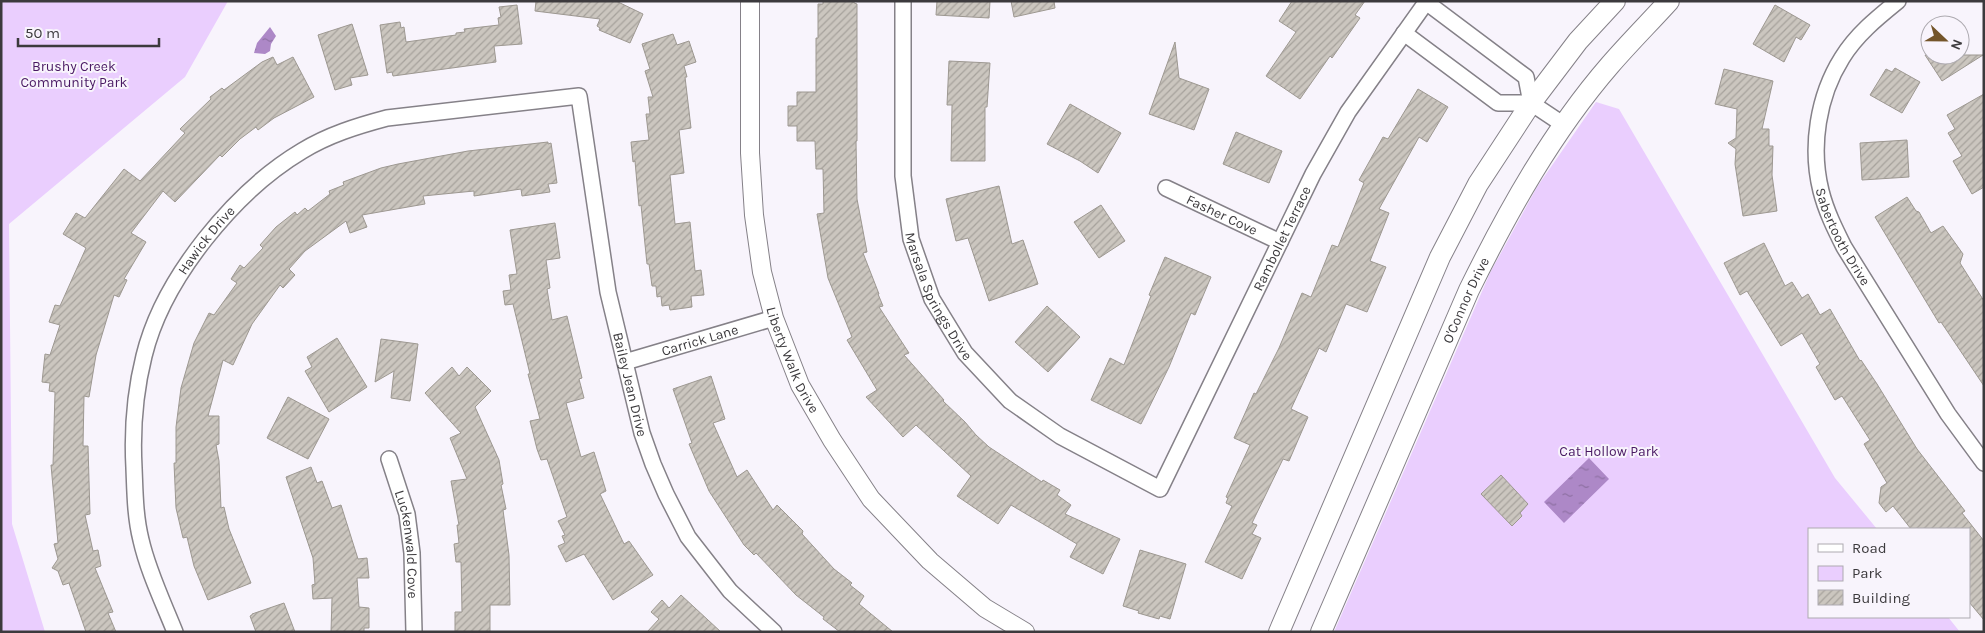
<svg xmlns="http://www.w3.org/2000/svg" width="1985" height="633" font-family="Karla,sans-serif">
<style>
.green{fill:#eacefe}
.water{fill:url(#water-ripples)}
.building{fill:url(#building-hatch);stroke:#9d9891}
.lines{fill:none;stroke-linecap:round;stroke-linejoin:round}
.minor-casing{stroke:#858188;stroke-width:18}
.tertiary-casing{stroke:#858188;stroke-width:20}
.secondary-casing{stroke:#858188;stroke-width:22}
.minor{stroke:#fff;stroke-width:15}
.tertiary{stroke:#fff;stroke-width:18}
.secondary{stroke:#fff;stroke-width:20}
.labels{text-anchor:middle;dominant-baseline:central;stroke-width:4;stroke-linejoin:round;paint-order:stroke}
.park-label{font-size:14px;fill:#491963;stroke:#f8f4fc}
.street-label{font-size:14px;fill:#3c3a3d;stroke:#f8f4fc}
</style>
<defs>
<pattern id="water-ripples" width="26" height="14" patternUnits="userSpaceOnUse" patternTransform="scale(1.25)"><rect width="26" height="14" fill="#ad88c7"/><path d="M2 4q2-2 4 0t4 0M15 11q2-2 4 0t4 0" fill="none" stroke="#8e70a3"/></pattern>
<pattern id="building-hatch" width="6" height="6" patternUnits="userSpaceOnUse" patternTransform="scale(1.25)"><rect width="6" height="6" fill="#cbc6bf"/><path d="M-1 1l2-2M0 6l6-6M5 7l2-2" fill="none" stroke="#a6a29c"/></pattern>
</defs>
<rect width="100%" height="100%" fill="#f8f4fc"/>
<path class="green" d="M1,1H228L185,77L9,224L12,524L45,632H1Z
M1596,102L1619,109L1835,478L1877,529H1809V617H1948L1960,632H1334L1490,273L1537,187Z"/>
<path class="water" d="M270,27L276,36L271,44L270,51L265,54L254,53L257,43Z
M1589,458L1609,479L1564,523L1544,502Z"/>
<path class="building" d="M536,1H616L643,14L630,43L599,30L600,28L597,26L600,19L535,11Z
M823,1H854V3L857,4V141H856L857,199L867,252L863,253L879,294H878L883,306L879,307L909,353L904,355L944,400L943,401L965,422L976,435L989,447L1042,482L1043,480L1060,490L1057,495L1071,505L1065,514L1120,539L1103,574L1070,557L1077,544L1011,505L998,524L957,496L971,476L916,425L903,437L866,397L877,390L847,340L852,337L828,278L817,214L824,213L823,169H816L815,141H797V126H788V106H797V92H816V38H818V4H823Z
M937,1H990L989,18L936,15Z
M1011,1H1054L1055,8L1014,17Z
M1292,1H1365L1355,15L1360,18L1332,58L1330,56L1300,99L1266,76L1296,32L1279,21Z
M517,5L522,44L494,46L496,62L393,76L392,72L387,73L380,25L400,22L401,28L404,27L406,42L456,35V33L465,32L464,29L499,25L498,18L501,17L499,7Z
M1775,5L1810,25L1801,40L1796,37L1784,62L1753,44Z
M352,24L368,75L350,78L352,85L335,90L318,35Z
M673,34L677,45L689,41L696,62L684,66L687,77H685L691,128L679,130L684,173L670,175L675,224L690,222L695,271L701,270L704,295L691,296L692,307L670,310L669,305L662,306L661,296L657,297L656,286H652L649,264H647L641,205L639,206L635,161L633,162L631,142L649,140L646,114H650L648,97H653L645,71L650,69L642,44Z
M1175,42L1179,78L1209,89L1194,130L1149,114Z
M1925,55H1983L1942,81Z
M273,57L277,65L293,57L314,97L274,118L258,130L256,127L240,139L222,157L220,155L175,202L163,191L131,233L146,242L124,279L127,280L119,297L114,295L96,355L89,397L84,396L83,446H88L90,514L85,515L93,551L98,550L101,566L95,568L113,612L108,613L116,632H86L69,583L63,585L58,571L52,568L58,559L54,544L58,543L51,465H53L55,392L49,391L50,383L42,382L45,354L50,355L60,325L49,322L55,305L60,306L86,248L63,234L76,213L85,218L124,169L140,181L185,133L180,129L211,99L210,97L222,88L224,90L262,62Z
M949,61L990,63L987,107H985V161H951L952,105H947Z
M1895,68L1920,82L1902,113L1870,95L1886,69L1892,72Z
M1724,69L1773,81L1762,129H1769V146H1773L1772,175L1777,211L1743,216L1735,164L1736,149L1728,143L1736,138L1737,109L1715,104Z
M1418,89L1448,107L1427,142L1419,137L1379,209L1389,213L1370,261L1386,267L1367,312L1346,304L1326,352L1319,348L1291,409L1308,417L1289,461L1283,459L1252,523L1257,525L1252,534L1261,538L1242,579L1205,562L1232,506L1226,503L1228,498L1226,497L1250,445L1234,438L1254,393L1256,394L1279,348L1302,293L1311,297L1332,245L1338,247L1364,183L1359,180L1383,137L1388,139Z
M1984,94V187L1972,194L1953,161L1962,156L1948,133L1955,129L1947,115Z
M1070,104L1121,133L1098,173L1080,161L1047,144Z
M1236,132L1282,151L1269,183L1223,164Z
M1907,140L1909,177L1862,180L1860,143Z
M548,142V144L551,143L557,183L548,184L550,192L522,196L521,189L474,196V191L423,196L425,204L362,215L367,227L350,233L346,221L305,251L289,269L295,275L283,288L280,285L252,324L233,365L223,360L208,416H219V444L216,445L219,461L221,508L224,507L229,529L251,583L208,600L194,566L187,537L183,538L176,508L174,463H176V427L181,388L194,343L209,313L214,315L237,283L231,279L240,265L244,268L263,248L260,245L276,227L295,212L297,215L305,208L308,211L330,194L329,191L344,185L343,182L381,168L398,164L468,151Z
M999,186L1012,244L1023,240L1038,284L989,301L968,238L956,241L946,199Z
M1907,197L1916,211L1919,212L1931,233L1943,226L1963,254L1960,263L1984,301V386L1941,322L1939,323L1875,217Z
M1101,205L1125,241L1099,258L1074,222Z
M555,223L560,258L546,260L550,288L547,289L552,320L567,316L582,378L579,379L584,398L566,403L581,457L594,452L606,491L600,494L624,544L629,541L653,575L613,600L584,554L566,562L558,546L565,543L562,536L565,535L558,521L567,517L547,459L541,460L537,449L530,421L540,419L528,374H530L513,304L505,305L503,291L511,290L509,275L517,274L510,230Z
M1764,243L1785,286L1792,282L1802,298L1808,294L1820,315L1830,309L1860,361L1861,360L1877,384L1917,449L1965,511L1962,513L1984,541V620L1969,602V529H1911L1893,506L1886,512L1879,503L1881,487L1887,483L1864,444L1870,440L1842,396L1835,400L1816,367L1820,364L1802,333L1781,346L1747,291L1740,295L1724,263Z
M1165,257L1211,277L1195,315L1191,313L1169,367L1141,424L1091,400L1110,358L1124,365L1151,296L1149,295Z
M1047,306L1080,337L1048,372L1015,342Z
M337,338L367,387L329,412L305,371L312,367L307,357Z
M381,339L418,344L410,401L391,398L394,371L375,382Z
M452,367L459,376L467,367L491,391L475,407L499,460L503,484L501,485L506,509L503,510L509,555L510,605H490V632H455V612H462L461,562H456L454,544L459,543L457,525H459L451,481L467,479L450,438L461,433L425,393Z
M711,376L725,419L713,423L737,477L747,470L773,510L777,505L803,531L802,534L834,569L852,583L850,585L864,596L859,604L893,632H840L823,619L824,617L796,595L756,553L754,555L744,545L709,491L689,444L692,443L673,389Z
M288,397L329,419L308,459L267,438Z
M311,467L317,483L322,481L332,508L341,505L358,559L367,558L369,578H357L359,607L369,608V628H364V632H331L332,598L313,599L312,585L315,584L313,558L286,477Z
M1501,475L1528,504L1520,513L1522,516L1512,526L1481,494Z
M1140,550L1186,564L1170,619L1160,616L1159,619L1138,613L1139,611L1123,606Z
M681,595L721,632H647L659,619L651,612L662,600L669,608Z
M284,603L295,632H256L250,616L252,615V614Z"/>
<g class="lines">
<g class="minor-casing">
<g id="minor">
<path id="s1" d="M903,1V176L911,239L932,299L965,353L1010,401L1060,436L1160,489L1313,174L1348,112L1427,1"/>
<path id="s2" d="M1898,1C1877,18 1856,35 1842,58C1818,96 1810,147 1821,191C1826,211 1835,229 1844,247L1948,414L1984,463"/>
<path d="M1426,2L1526,77L1531,103"/>
<path d="M1404,33L1498,103H1531"/>
<path d="M1531,103L1564,125"/>
<path id="s3" d="M1166,188L1280,242"/>
<path id="s4" d="M625,362L774,318"/>
<path id="s5" d="M389,459L407,514L412,553L414,632"/>
<path id="s6" d="M175,632C163,602 148,571 141,540C135,516 135,492 134,468C132,431 135,392 144,356C163,278 235,191 302,151C328,135 357,126 387,118L579,96L608,292L642,433L653,464L666,494L688,537L730,591L774,632"/>
</g>
</g>
<g class="tertiary-casing">
<g id="tertiary">
<path id="s7" d="M750,1V153L754,215L762,272L774,318L800,385L832,440L871,499L930,561L985,608L1025,632"/>
</g>
</g>
<g class="secondary-casing">
<g id="secondary">
<path d="M1279,632L1440,257L1478,184L1531,103L1578,41L1615,1"/>
<path id="s8" d="M1321,632L1469,290C1508,211 1552,132 1610,65C1629,43 1650,22 1669,1"/>
</g>
</g>
<use href="#minor" class="minor"/>
<use href="#tertiary" class="tertiary"/>
<use href="#secondary" class="secondary"/>
</g>
<g class="labels">
<g class="park-label">
<text x="74" y="66">Brushy Creek<tspan x="74" dy="16">Community Park</tspan></text>
<text x="1609" y="451">Cat Hollow Park</text>
</g>
<g class="street-label">
<text stroke="none"><textPath href="#s3" startOffset="62">Fasher Cove</textPath></text>
<text stroke="none"><textPath href="#s2" startOffset="269">Sabertooth Drive</textPath></text>
<text stroke="none"><textPath href="#s1" startOffset="884">Rambollet Terrace</textPath></text>
<text stroke="none"><textPath href="#s6" startOffset="416">Hawick Drive</textPath></text>
<text stroke="none"><textPath href="#s1" startOffset="302">Marsala Springs Drive</textPath></text>
<text stroke="none"><textPath href="#s8" startOffset="362">O'Connor Drive</textPath></text>
<text stroke="none"><textPath href="#s4" startOffset="78">Carrick Lane</textPath></text>
<text stroke="none"><textPath href="#s7" startOffset="365">Liberty Walk Drive</textPath></text>
<text stroke="none"><textPath href="#s6" startOffset="1126">Bailey Jean Drive</textPath></text>
<text stroke="none"><textPath href="#s5" startOffset="88">Luckenwald Cove</textPath></text>
</g>
</g>
<rect width="1985" height="633" fill="none" stroke="#3c3a3d" stroke-width="5"/>
<rect x="1808" y="528" width="162" height="90" fill="#f8f4fc" stroke="#adaab0"/>
<rect x="1818" y="544" width="25" height="8" fill="#ffffff" stroke="#adaab0"/>
<text x="1852" y="553" font-size="15" fill="#3c3a3d">Road</text>
<rect x="1818" y="566" width="25" height="15" fill="#eacefe" stroke="#adaab0"/>
<text x="1852" y="578" font-size="15" fill="#3c3a3d">Park</text>
<rect x="1818" y="590" width="25" height="15" fill="url(#building-hatch)" stroke="#adaab0"/>
<text x="1852" y="603" font-size="15" fill="#3c3a3d">Building</text>
<g transform="translate(1945 40) rotate(112)"><circle r="24" fill="#f8f4fc" stroke="#adaab0"/>
<path d="M0-4L9 19L0 12L-9 19Z" fill="#74552a"/>
<text y="-8" font-size="14" font-weight="bold" text-anchor="middle" fill="#3c3a3d">N</text>
</g>
<path d="M18 38v8h141v-8" fill="none" stroke="#3c3a3d" stroke-width="2.5"/>
<text x="25" y="38" font-size="15" fill="#3c3a3d" stroke="#f8f4fc" stroke-width="4" paint-order="stroke">50 m</text>
</svg>
